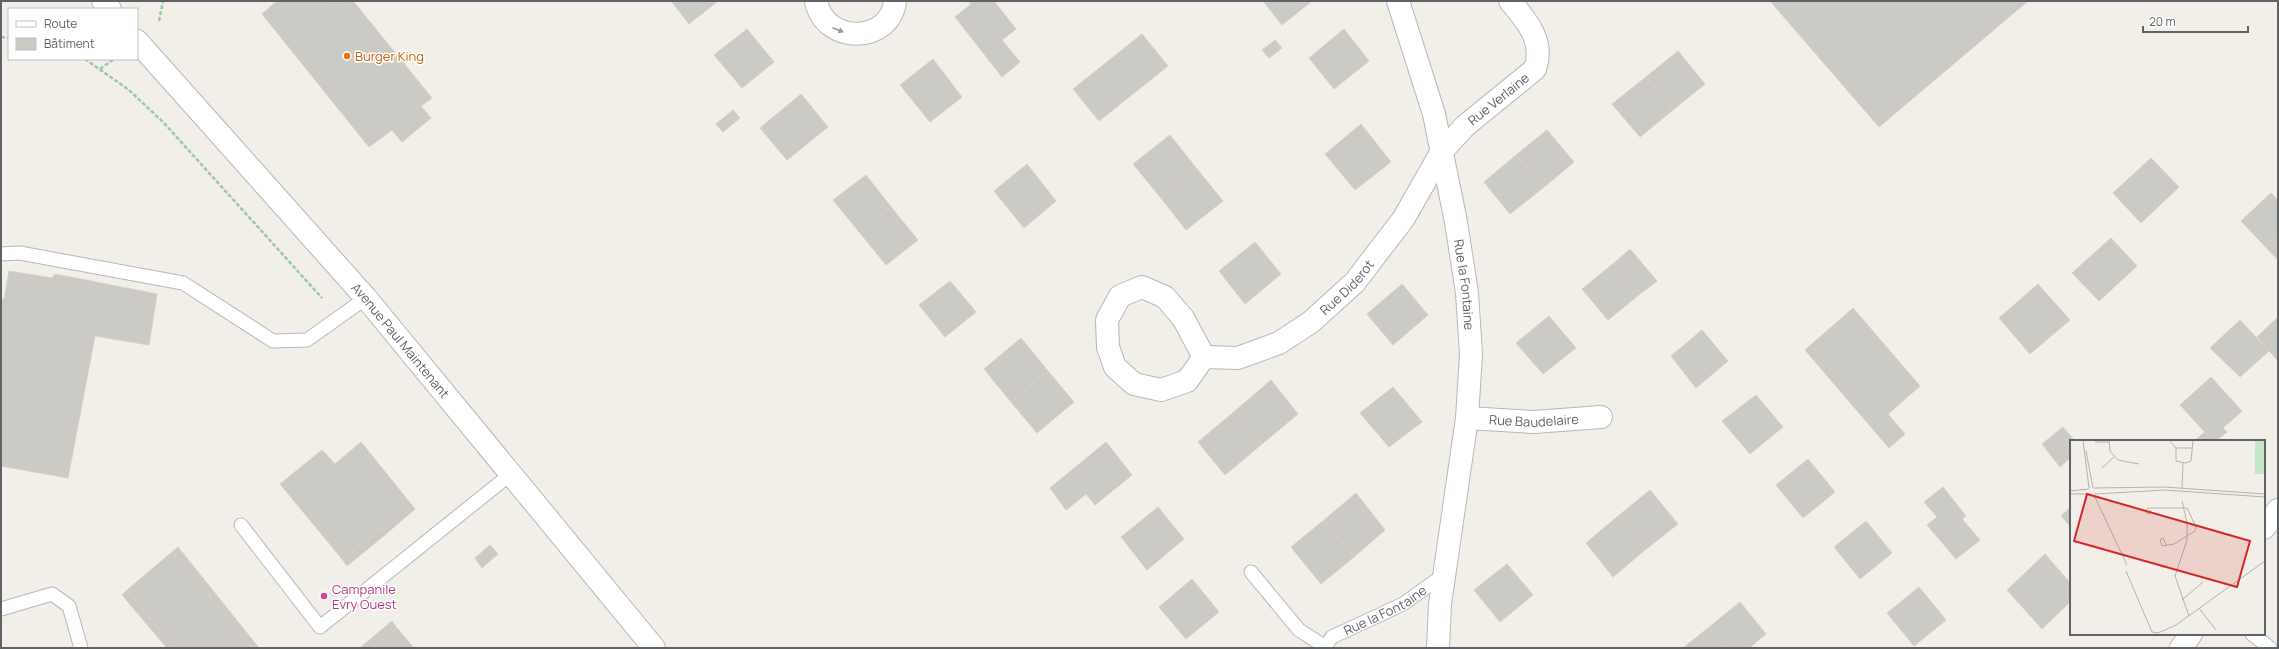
<svg xmlns="http://www.w3.org/2000/svg" width="2279" height="649" font-family="Manrope,sans-serif">
<style>
.building{fill:#cccac5;stroke:#d6d1c6}
.lines{fill:none;stroke-linecap:round;stroke-linejoin:round}
.service-casing{stroke:#b5b8bc;stroke-width:15}
.minor-casing{stroke:#b5b8bc;stroke-width:24}
.tertiary-casing{stroke:#b5b8bc;stroke-width:24}
.path{stroke:#9bc8aa;stroke-width:2.5;stroke-dasharray:4 2;stroke-linecap:butt}
.service{stroke:#fff;stroke-width:13}
.minor{stroke:#fff;stroke-width:22}
.tertiary{stroke:#fff;stroke-width:22}
.oneway{fill:#979a9d}
.food-dot{fill:#e8710a;stroke:#fff;stroke-width:1.5}
.hotel-dot{fill:#d1479c;stroke:#fff;stroke-width:1.5}
.labels{text-anchor:middle;dominant-baseline:central;stroke-width:3;stroke-linejoin:round;paint-order:stroke}
.food-label{font-size:13px;fill:#c56008;stroke:#fff;text-anchor:start}
.street-label{font-size:13px;fill:#5f6368;stroke:#fff}
.hotel-label{font-size:13px;fill:#b23c85;stroke:#fff;text-anchor:start}
.inset-road{fill:none;stroke:#b3b3b1;stroke-width:1}
.view{fill:#d62828;fill-opacity:0.15;stroke:#d62828;stroke-width:2}
.inset-edge{fill:none;stroke:#5f6368;stroke-width:2}
</style>
<rect width="100%" height="100%" fill="#f1efe8"/>
<path class="building" d="M277,1H331L336,8L345,1H353L432,98L421,106L431,118L402,142L392,130L369,147L262,14Z
M331,1H345L336,8Z
M671,1H718L689,24Z
M971,1H994L1016,29L1002,40L1020,62L1002,77L955,17L971,4L969,2Z
M1263,1H1312L1282,25Z
M1770,1H2028L1879,127Z
M747,29L774,62L742,88L714,55Z
M1344,29L1369,61L1334,89L1309,58Z
M1142,34L1168,66L1099,121L1073,89Z
M1275,40L1282,48L1269,58L1262,50Z
M1678,51L1705,84L1673,110L1646,77Z
M933,59L962,97L930,122L900,85Z
M1646,77L1673,110L1640,137L1612,104Z
M801,94L828,127L787,160L760,128Z
M733,110L740,118L723,132L716,124Z
M1361,124L1391,162L1355,190L1325,154Z
M1547,130L1574,162L1543,188L1516,155Z
M1170,135L1197,169L1161,198L1133,164Z
M1516,155L1543,188L1510,214L1484,182Z
M2151,158L2179,187L2141,223L2113,193Z
M1027,164L1056,201L1024,228L994,191Z
M1197,169L1223,201L1186,230L1161,198Z
M866,175L891,207L860,233L833,200Z
M2271,193L2278,200L2277,259L2241,221Z
M891,207L918,240L886,265L860,233Z
M2111,238L2137,266L2099,301L2072,273Z
M1255,242L1281,274L1245,304L1219,271Z
M1630,249L1657,281L1640,294L1614,263Z
M1614,263L1640,294L1608,320L1582,289Z
M9,271L52,278L55,274L157,294L149,345L95,336L68,478L1,466V299L4,300Z
M950,281L976,312L945,337L919,305Z
M1402,284L1428,315L1393,345L1367,314Z
M2038,284L2070,320L2030,354L1999,318Z
M1853,308L1920,386L1888,414L1905,434L1889,448L1805,350Z
M1549,316L1576,348L1543,374L1516,343Z
M2278,317V361L2257,337Z
M2240,320L2269,351L2240,377L2210,348Z
M1702,330L1728,361L1696,388L1671,356Z
M1021,338L1048,371L1011,402L984,369Z
M1048,371L1074,402L1037,433L1011,402Z
M2211,377L2242,411L2223,428L2227,432L2216,441H2213L2180,405Z
M1271,380L1298,414L1262,444L1235,411Z
M1393,387L1422,422L1389,447L1360,413Z
M1756,395L1783,427L1750,454L1722,421Z
M1235,411L1262,444L1225,475L1198,442Z
M2063,427L2075,441H2071V457L2060,467L2042,444Z
M2205,432L2213,441H2194Z
M361,442L415,509L386,534L381,528L342,559L280,484L322,450L335,464Z
M1106,442L1132,475L1095,505L1086,494L1066,510L1050,488Z
M1808,459L1835,492L1803,518L1776,485Z
M1943,487L1966,516L1962,519L1980,540L1956,559L1927,525L1937,517L1924,502Z
M1650,490L1678,524L1645,550L1618,516Z
M1356,493L1385,530L1354,557L1324,520Z
M1158,507L1184,539L1147,570L1121,537Z
M2071,507V527L2061,516Z
M1618,516L1645,550L1613,577L1586,543Z
M1324,520L1354,557L1321,584L1291,547Z
M1866,521L1892,553L1860,579L1834,547Z
M381,528L386,534L347,566L342,559Z
M490,545L498,554L482,568L475,558Z
M178,547L259,648H252L172,552Z
M172,552L252,648H175L127,590Z
M2045,554L2071,584V601L2042,629L2007,590Z
M1507,564L1533,595L1500,622L1474,590Z
M1192,579L1219,612L1186,639L1159,607Z
M1919,587L1946,620L1914,646L1887,613Z
M127,590L175,648H167L122,595Z
M1740,602L1766,634L1749,648H1725L1708,628Z
M392,621L397,628L373,648H360Z
M397,628L414,648H373Z
M1708,628L1725,648H1683Z"/>
<g class="lines">
<g class="service-casing">
<g id="service">
<path d="M1,254L20,253L183,283L273,341L307,340L366,298"/>
<path d="M241,525L320,627L512,473"/>
<path d="M1251,572L1299,630L1324,646"/>
<path d="M1,609L52,594L69,606L81,648"/>
<path d="M2252,634L2270,648"/>
<path id="s1" d="M1324,648L1332,637L1403,604L1445,574"/>
</g>
</g>
<g class="minor-casing">
<g id="minor">
<path d="M816,1C825,46 891,43 895,1"/>
<path id="s2" d="M1398,1L1434,114L1456,222L1467,293L1471,354L1467,418L1440,604L1438,648"/>
<path d="M1142,287L1165,297L1183,318L1204,357L1187,381L1161,390L1134,384L1115,367L1108,347L1107,320L1120,296Z"/>
<path id="s3" d="M1204,357L1238,358L1279,343L1311,322L1355,282L1404,218L1442,151L1465,126L1535,69C1545,42 1527,21 1510,1"/>
<path id="s4" d="M1467,418L1534,422L1601,417"/>
</g>
</g>
<g class="tertiary-casing">
<g id="tertiary">
<path d="M103,1L110,9"/>
<path id="s5" d="M137,41L366,298L654,648"/>
<path d="M2264,528L2278,510"/>
<path d="M2181,648L2191,634"/>
</g>
</g>
<path class="path" d="M159,21L163,1
M1,37L9,38
M85,59L129,90L164,123L322,298
M100,69L114,59"/>
<use href="#service" class="service"/>
<use href="#minor" class="minor"/>
<use href="#tertiary" class="tertiary"/>
</g>
<defs><path id="oneway-solid" d="M-6-.8H1V-3.2L6.5 0L1 3.2V.8H-6Z"/></defs>
<use class="oneway" href="#oneway-solid" transform="translate(838 30) rotate(21)"/>
<circle class="food-dot" cx="347" cy="56" r="4"/>
<circle class="hotel-dot" cx="324" cy="596" r="4"/>
<g class="labels">
<g class="food-label">
<text x="355" y="56">Burger King</text>
</g>
<g class="street-label">
<text stroke="none"><textPath href="#s3" startOffset="410">Rue Verlaine</textPath></text>
<text stroke="none"><textPath href="#s2" startOffset="292">Rue la Fontaine</textPath></text>
<text stroke="none"><textPath href="#s3" startOffset="166">Rue Diderot</textPath></text>
<text stroke="none"><textPath href="#s5" startOffset="399">Avenue Paul Maintenant</textPath></text>
<text stroke="none"><textPath href="#s4" startOffset="67">Rue Baudelaire</textPath></text>
<text stroke="none"><textPath href="#s1" startOffset="73">Rue la Fontaine</textPath></text>
</g>
<g class="hotel-label">
<text x="332" y="589">Campanile<tspan x="332" dy="15">Evry Ouest</tspan></text>
</g>
</g>
<g transform="translate(2070 440)">
<rect width="195" height="195" fill="#f1efe8"/>
<path d="M185,0H195V34H185Z" fill="#c4e8c5"/>
<path class="inset-road" d="M13,0L19,48M39,0L40,11L48,20L69,24M99,0L106,8V21L116,23L121,21L123,0M25,2H39M106,8H122M16,11L23,48M32,28L44,17M24,48L94,47L195,54M112,48L113,23M0,51L19,49M0,54H19M25,54L95,50L195,57M24,55L57,125M112,61L117,83V100L105,136L119,176M81,70L79,74L75,72L78,68H117L126,87L125,91L104,104L92,106L90,100L93,98L96,105M56,131L82,192M112,160L133,142M129,168L146,190M82,192L88,193L106,185L195,121"/>
<path class="view" d="M17,54L180,101L167,147L4,101Z"/>
<rect width="195" height="195" class="inset-edge"/>
</g>
<rect width="2279" height="649" fill="none" stroke="#5f6368" stroke-width="4"/>
<rect x="8" y="8" width="130" height="52" fill="#ffffff" stroke="#bfc1c3"/>
<rect x="16" y="21" width="20" height="6" fill="#ffffff" stroke="#bfc1c3"/>
<text x="44" y="28" font-size="12" fill="#5f6368">Route</text>
<rect x="16" y="38" width="20" height="12" fill="#cccac5" stroke="#bfc1c3"/>
<text x="44" y="48" font-size="12" fill="#5f6368">Bâtiment</text>
<path d="M2143 26v6h105v-6" fill="none" stroke="#5f6368" stroke-width="2"/>
<text x="2149" y="26" font-size="12" fill="#5f6368" stroke="#ffffff" stroke-width="3" paint-order="stroke">20 m</text>
</svg>
